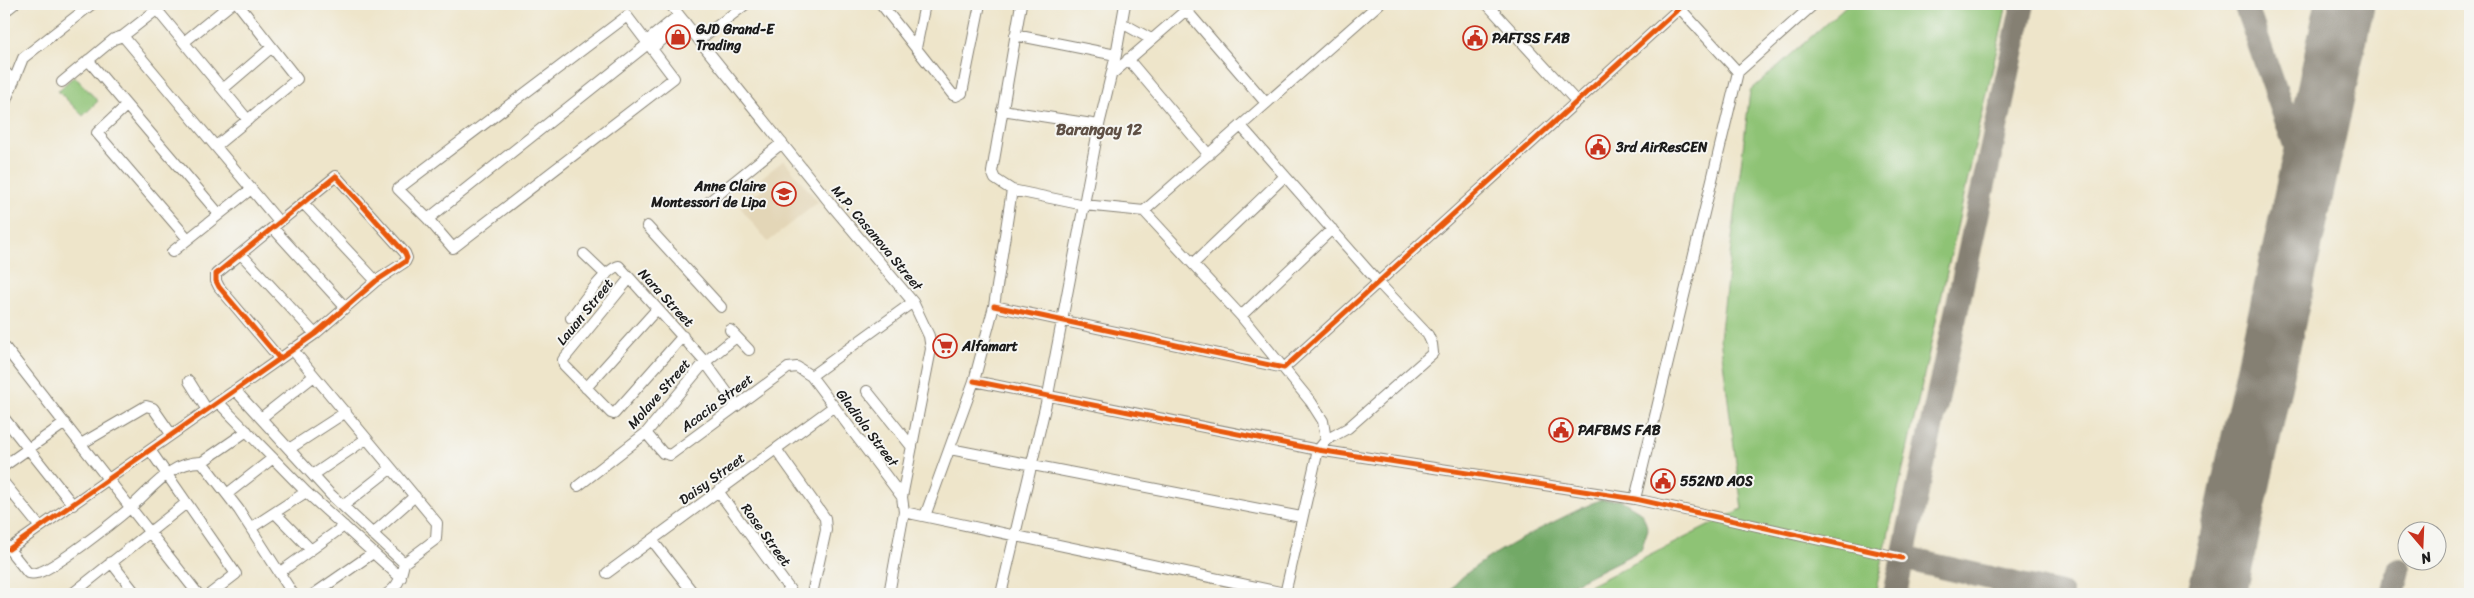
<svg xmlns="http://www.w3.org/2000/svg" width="2474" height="598" font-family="Sriracha,sans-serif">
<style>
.built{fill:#e3d6b7}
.green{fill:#8ec375;stroke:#557048}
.forest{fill:#72a966;stroke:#476241}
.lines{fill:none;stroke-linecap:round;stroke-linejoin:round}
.taxiway{stroke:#858073;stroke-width:24}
.runway{stroke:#858073;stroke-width:59}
.minor-casing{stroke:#858073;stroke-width:12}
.minor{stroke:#fff;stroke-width:10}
.cycleway-casing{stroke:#f6f6f2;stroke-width:8}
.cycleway{stroke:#e8590c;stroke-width:5}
.labels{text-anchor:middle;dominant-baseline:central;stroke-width:4;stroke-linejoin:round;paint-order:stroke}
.poi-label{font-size:14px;font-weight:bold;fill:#1c1c1c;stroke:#f6f6f2;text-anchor:start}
.street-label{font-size:14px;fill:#1c1c1c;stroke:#f6f6f2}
.quarter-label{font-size:16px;font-weight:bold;fill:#5f5045;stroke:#f6f6f2}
</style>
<rect width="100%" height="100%" fill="#f6f6f2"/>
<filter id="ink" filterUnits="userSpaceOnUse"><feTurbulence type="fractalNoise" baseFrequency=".02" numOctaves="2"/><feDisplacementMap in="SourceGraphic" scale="10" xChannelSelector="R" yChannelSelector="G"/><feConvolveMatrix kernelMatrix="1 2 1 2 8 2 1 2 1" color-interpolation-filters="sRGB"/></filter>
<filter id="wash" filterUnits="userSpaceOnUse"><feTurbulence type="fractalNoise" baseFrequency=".0096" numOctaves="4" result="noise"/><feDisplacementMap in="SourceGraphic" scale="20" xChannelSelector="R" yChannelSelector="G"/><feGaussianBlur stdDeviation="1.12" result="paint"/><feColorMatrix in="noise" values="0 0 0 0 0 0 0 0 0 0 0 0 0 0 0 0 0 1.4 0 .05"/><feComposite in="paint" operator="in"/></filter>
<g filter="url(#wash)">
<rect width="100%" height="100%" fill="#eee5ca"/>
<path class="built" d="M784,160L818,202L768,242L740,207L767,186L761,178Z"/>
<path class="green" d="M1848,4H2007L1875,594H1573L1742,509L1720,338L1750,91Z
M74,76L98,101L83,116L58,91Z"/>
<path class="forest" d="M1599,500H1621L1642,513L1648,529L1641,550L1553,594H1449C1460,564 1568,515 1599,500Z"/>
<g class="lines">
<path class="taxiway" d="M2245,4L2307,179
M1902,558L2061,594
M1895,594L2023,4
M2393,594L2399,570"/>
<path class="runway" d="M2217,594L2345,4"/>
</g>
</g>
<g filter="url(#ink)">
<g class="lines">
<g class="minor-casing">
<path id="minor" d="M670,4L834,208L913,302L929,336L931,349L902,497L904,512L889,594
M881,4L953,95L956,96L962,93L980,4
M1021,4L992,172L995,179L1012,190L1084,205L1144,211L1379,4
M1487,4L1576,101
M1676,4L1738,72
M157,10L248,120
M1186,10L1266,103
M4,12L14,4
M627,16L674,78L453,248L428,219L398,189Z
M1122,23L1151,39
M1015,35L1116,55
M123,36L279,222
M699,40L746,4
M647,41L679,15
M184,42L231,4
M652,48L685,22
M916,48L925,4
M1128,59L1209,155
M88,60L219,214
M4,71L14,81
M1112,74L1193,4
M62,82L114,39L123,36L164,4
M223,89L272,47
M4,105L23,58L92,4
M126,106L97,133L188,239
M1002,110L1099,125
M1241,126L1378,282L1428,335L1432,344L1433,353L1348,428L1326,440
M216,146L297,79L238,4
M710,201L782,143
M303,203L376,281
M1144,211L1241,316L1311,402L1323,421L1326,440L1318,450L1285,594
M428,219L649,43
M647,226L721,307
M273,228L345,307
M172,252L251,189
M241,254L315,334
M584,254L606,275
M1193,264L1285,176
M629,279L563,360L564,365L611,413L614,414L683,336
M994,306L1284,368L1684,4
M1241,316L1332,229
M571,318C579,307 607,267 619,266L705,362L737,406
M730,330L749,350
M4,346L198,594
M292,349L437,523L436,539L404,563C401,577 399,586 387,594
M811,376L913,302
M189,381L207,410
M974,381L1318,450L1635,499L1902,558
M586,388L657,309
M235,390L330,494L404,563
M867,391L912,447
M218,402L306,492L401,578
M4,418L73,505
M261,418L314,376
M646,433L663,453L670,455L788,368L797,367L811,376L902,497
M81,444L146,406L153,408L171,434
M289,449L346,412
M776,449L825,518L826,530L812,594
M950,449L1301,517
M150,450L236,574L210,594
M202,462L247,431
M4,466L65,423
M313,475L366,439
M4,483L40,527
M578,486L646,433L705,362L736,337
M718,491L793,594
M227,494L273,458
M1635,499L1738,72L1814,4
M343,506L390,469
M904,512L1285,593
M275,513L311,550
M925,516L974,381L994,306L1012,190
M251,528L306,492
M372,534L415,496
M652,540L694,594
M4,543L28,573C31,573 33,574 36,573C51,572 116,520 130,508C152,489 171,461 202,462L239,510L293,594
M9,549L315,334L376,281L405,262L407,258L405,253L336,176L216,274V281L219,287L279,358
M111,562L136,594
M279,573L344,526
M607,573L833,407
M72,594L185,504
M314,594L373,553
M1001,594L1048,395L1099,125L1116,55L1125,4"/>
</g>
<use href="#minor" class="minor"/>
<g class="cycleway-casing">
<path id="cycleway" d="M994,306L1284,368L1684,4
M974,381L1318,450L1635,499L1902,558
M9,549L315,334L376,281L405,262L407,258L405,253L336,176L216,274V281L219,287L279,358"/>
</g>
<use href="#cycleway" class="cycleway"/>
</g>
</g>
<defs>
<g id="shop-ring" transform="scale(1.25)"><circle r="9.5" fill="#f6f6f2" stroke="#c8321e" stroke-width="1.5"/><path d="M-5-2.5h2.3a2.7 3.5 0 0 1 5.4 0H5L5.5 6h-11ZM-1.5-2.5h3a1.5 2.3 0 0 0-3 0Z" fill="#c8321e"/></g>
<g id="civic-ring" transform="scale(1.25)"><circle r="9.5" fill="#f6f6f2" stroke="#c8321e" stroke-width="1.5"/><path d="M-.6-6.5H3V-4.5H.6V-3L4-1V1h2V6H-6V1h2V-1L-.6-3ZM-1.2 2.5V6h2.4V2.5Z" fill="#c8321e"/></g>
<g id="school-ring" transform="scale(1.25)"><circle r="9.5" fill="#f6f6f2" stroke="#c8321e" stroke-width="1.5"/><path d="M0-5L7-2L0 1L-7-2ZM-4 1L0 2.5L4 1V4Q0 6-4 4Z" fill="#c8321e"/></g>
<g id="supermarket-ring" transform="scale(1.25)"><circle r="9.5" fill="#f6f6f2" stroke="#c8321e" stroke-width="1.5"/><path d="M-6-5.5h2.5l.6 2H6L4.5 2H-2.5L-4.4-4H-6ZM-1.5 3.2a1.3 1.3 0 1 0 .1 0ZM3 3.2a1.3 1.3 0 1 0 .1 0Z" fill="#c8321e"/></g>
</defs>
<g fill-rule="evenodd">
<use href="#shop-ring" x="678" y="37"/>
<use href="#civic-ring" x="1475" y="38"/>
<use href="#civic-ring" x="1598" y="147"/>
<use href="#school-ring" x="784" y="194"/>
<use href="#supermarket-ring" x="945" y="346"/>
<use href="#civic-ring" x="1561" y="430"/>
<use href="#civic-ring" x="1663" y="481"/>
</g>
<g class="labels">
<g class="poi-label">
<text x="696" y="29">GJD Grand-E<tspan x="696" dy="16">Trading</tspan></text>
<text x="1492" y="38">PAFTSS FAB</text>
<text x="1616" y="147">3rd AirResCEN</text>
<text x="766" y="186" text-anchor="end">Anne Claire<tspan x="766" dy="16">Montessori de Lipa</tspan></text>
<text x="962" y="346">Alfamart</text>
<text x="1578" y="430">PAFBMS FAB</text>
<text x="1680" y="481">552ND AOS</text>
</g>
<g class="street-label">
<text transform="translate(877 238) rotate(50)">M.P. Casanova Street</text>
<text transform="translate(666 298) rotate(47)">Nara Street</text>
<text transform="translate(585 312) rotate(-51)">Lauan Street</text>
<text transform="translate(659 394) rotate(-49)">Molave Street</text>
<text transform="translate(717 403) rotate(-37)">Acacia Street</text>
<text transform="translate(867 428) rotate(53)">Gladiola Street</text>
<text transform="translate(712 479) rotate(-36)">Daisy Street</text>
<text transform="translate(766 535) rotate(54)">Rose Street</text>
</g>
<g class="quarter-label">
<text x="1099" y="129">Barangay 12</text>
</g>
</g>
<rect width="2474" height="598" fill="none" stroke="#f6f6f2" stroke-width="20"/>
<g transform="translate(2422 546) rotate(161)"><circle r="24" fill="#f6f6f2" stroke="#9f9f9c"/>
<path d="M0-4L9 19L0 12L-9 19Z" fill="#c8321e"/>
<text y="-8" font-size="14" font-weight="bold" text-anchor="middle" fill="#1c1c1c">N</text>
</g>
</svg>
